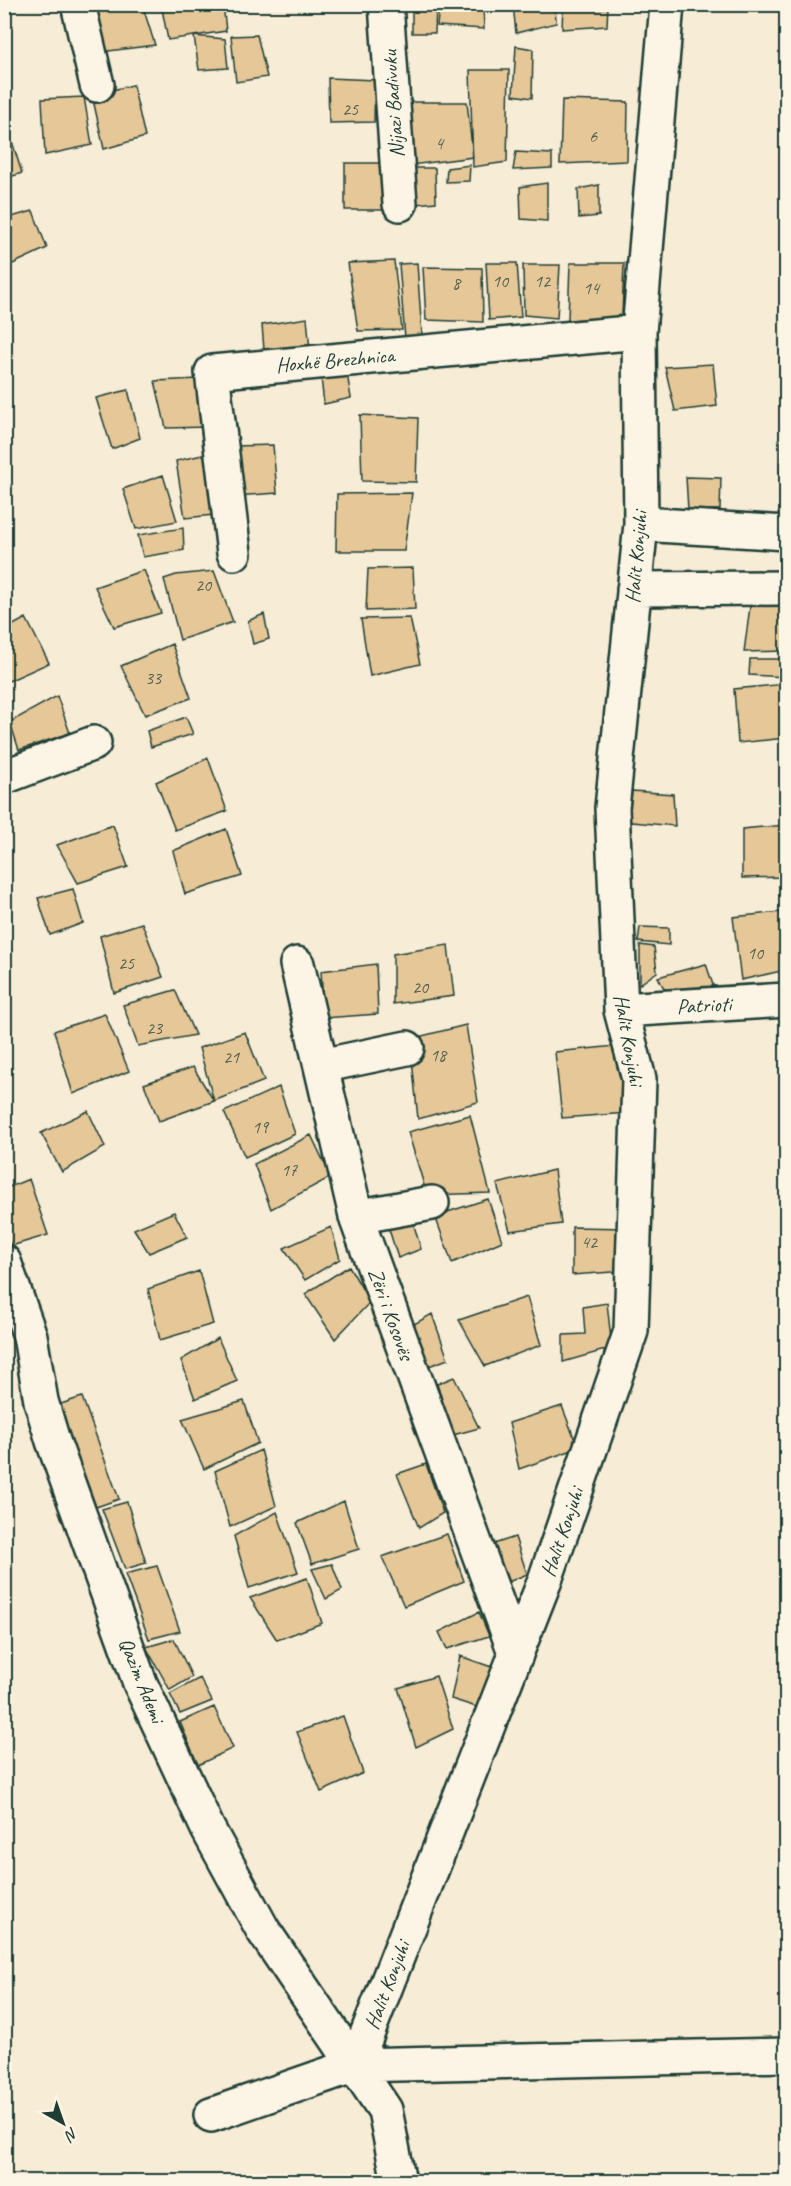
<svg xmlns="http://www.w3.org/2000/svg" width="791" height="2186" font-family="Caveat,sans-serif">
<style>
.building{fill:#e5c798;stroke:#1f3d34;stroke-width:1.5}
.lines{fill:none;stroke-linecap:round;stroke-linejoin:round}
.minor-casing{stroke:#1f3d34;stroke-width:38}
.minor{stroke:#fcf5e5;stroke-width:33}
.labels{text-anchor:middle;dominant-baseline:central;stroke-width:4.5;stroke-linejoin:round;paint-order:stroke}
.number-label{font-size:18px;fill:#50604d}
.street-label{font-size:21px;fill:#1f3d34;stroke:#fcf5e5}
</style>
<rect width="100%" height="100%" fill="#f7ecd6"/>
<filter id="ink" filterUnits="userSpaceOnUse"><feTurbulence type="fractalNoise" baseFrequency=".0167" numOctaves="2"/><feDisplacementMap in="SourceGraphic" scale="12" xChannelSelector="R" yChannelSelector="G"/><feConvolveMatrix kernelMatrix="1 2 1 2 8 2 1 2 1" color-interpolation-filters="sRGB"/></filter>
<g filter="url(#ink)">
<path class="building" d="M119,4H142L155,45L101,52L94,10Z
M161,4H223L226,31L168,40Z
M412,4H436L435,33H412Z
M439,4H483L484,29L437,26Z
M513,4H555L556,23L516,33Z
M563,4H608L607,26L562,29Z
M257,35L267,77L236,82L231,36Z
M194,36L225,39L228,68L199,70Z
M516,46L533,49L532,98L513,95Z
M470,70H509L507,162L473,167Z
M328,78L375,80L374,122L329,123Z
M133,85L145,137L104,149L92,95Z
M84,97L92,145L45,155L42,99Z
M562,100L628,102L627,161L560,164Z
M408,102H467L473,157L411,165Z
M9,132L22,173L4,179V134Z
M516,152L552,154V168L513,170Z
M345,163H388L389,210H345Z
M470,165L469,181L446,182L447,168Z
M412,168H435L436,202L416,204Z
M547,183V221L521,219L520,187Z
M599,185V216L579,218L578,189Z
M33,211L47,248L4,268V219Z
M394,261L402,330L358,331L348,263Z
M417,263L422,335L405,338L399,264Z
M486,263H517L521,317L489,320Z
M570,263H624L622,317L568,320Z
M523,265H560L557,318L524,315Z
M423,267L482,268L483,322L426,320Z
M307,318L310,350H264L262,325Z
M713,364L717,406L675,411L665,367Z
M346,367L351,398L324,404L320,369Z
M200,379L208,427L166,428L155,381Z
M128,390L140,438L112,449L96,398Z
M360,415L418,418L416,482L362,481Z
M781,441H786V495H780Z
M273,445L277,493L236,496L234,446Z
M211,453L223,514L185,518L176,461Z
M163,475L177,521L136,529L123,489Z
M686,477L721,478L720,510H688Z
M412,493L404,551H336L337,494Z
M183,528L184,550L143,557L138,535Z
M413,568L415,609L366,611L368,569Z
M144,570L161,613L114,627L95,587Z
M214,571L233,622L180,640L164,579L176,575Z
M751,599L786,601V651L744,652Z
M264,614L269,639L253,644L248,621Z
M26,618L49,663L4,683V630Z
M410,618L420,664L370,676L361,619Z
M172,644L191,698L145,715L121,666Z
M750,659H786V677L749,675Z
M786,684V738L738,743L734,689Z
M57,696L70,733L19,750L10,722Z
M186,717L193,734L151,747L147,731Z
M208,758L227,811L175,830L156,782Z
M632,791L673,794L675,826L632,822L628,825Z
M113,825L128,867L78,883L57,845Z
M786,825V877L742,878V829Z
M226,829L242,876L185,894L173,851Z
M73,889L83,923L50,935L38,898Z
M780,912L786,942V970L741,980L733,917Z
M142,923L163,977L114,993L100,936Z
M640,927L669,928V945L638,942Z
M448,945L454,996L393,1004V954Z
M640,945L654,947L657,972L640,984Z
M376,964L378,1014L324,1018L321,971Z
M706,964L714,988L669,998L658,977Z
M175,990L195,1035L138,1046L123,1005Z
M105,1014L129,1071L73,1094L54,1031Z
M466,1025L478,1102L418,1119L410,1039Z
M245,1032L264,1081L214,1101L199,1048Z
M626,1045L627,1113L562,1118L555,1052Z
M193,1067L214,1101L159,1121L144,1084Z
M279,1087L295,1134L245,1157L224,1112Z
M88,1111L105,1147L62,1172L41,1133Z
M470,1115L490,1193L427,1195L408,1132Z
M311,1135L331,1177L271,1209L254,1164Z
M554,1170L561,1224L510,1231L497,1184Z
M29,1179L48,1235L11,1246L4,1229V1189Z
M488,1199L502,1241L452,1263L435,1216Z
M174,1212L187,1237L149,1253L134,1229Z
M412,1219L421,1249L398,1258L388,1226Z
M331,1227L340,1259L305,1280L284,1248Z
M572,1227L629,1228L626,1271L572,1275Z
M349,1266L370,1302L335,1339L305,1294Z
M199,1271L213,1324L160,1340L148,1289Z
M527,1297L541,1345L485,1366L459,1320Z
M607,1303L612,1348L563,1362V1335L585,1334L583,1307Z
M432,1314L448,1359L426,1367L414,1324Z
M218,1338L237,1381L195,1399L181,1360Z
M454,1377L479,1428L453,1435L437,1384Z
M82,1397L119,1499L96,1507L58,1405Z
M244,1401L258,1443L204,1469L182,1419Z
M562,1406L578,1448L519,1469L509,1423Z
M261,1450L276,1506L230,1527L215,1471Z
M426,1464L443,1513L419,1528L397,1474Z
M344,1501L359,1549L312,1564L297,1523Z
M127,1502L146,1563L125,1569L102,1509Z
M277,1512L298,1572L249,1588L234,1536Z
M447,1534L464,1581L404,1606L382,1557Z
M515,1537L527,1574L506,1583L494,1544Z
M332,1564L342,1590L326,1599L312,1569Z
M157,1566L180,1631L149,1639L125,1574Z
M307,1578L322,1623L277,1640L250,1598Z
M479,1612L489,1636L447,1649L439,1632Z
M174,1639L192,1677L170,1690L146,1647Z
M460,1656L500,1670L483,1709L451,1699Z
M436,1676L453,1729L416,1747L398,1688Z
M200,1678L212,1701L180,1714L170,1694Z
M214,1707L233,1748L198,1765L180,1722Z
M343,1716L363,1773L321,1792L297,1732Z"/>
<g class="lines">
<g class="minor-casing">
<path id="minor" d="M78,4L97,85
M386,4L400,204
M641,524L786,533
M234,553L212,372L639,332
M634,589L786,588
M4,777L94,743
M297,964L357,1220L516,1655
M621,1010L786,1000
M321,1066L407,1048
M356,1217L432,1203
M4,1262L30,1336L41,1401L53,1441L140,1683L208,1829L263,1930L385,2110L399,2182
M355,2065L545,1580L631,1331L639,1079L621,1010L612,808L641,524L639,332L667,4
M211,2115L355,2065L786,2055"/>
</g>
<use href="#minor" class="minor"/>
</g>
</g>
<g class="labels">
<g class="number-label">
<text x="350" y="109">25</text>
<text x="593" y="136">6</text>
<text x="439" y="143">4</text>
<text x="500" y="281">10</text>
<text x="542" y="281">12</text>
<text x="456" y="283">8</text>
<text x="591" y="288">14</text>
<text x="203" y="585">20</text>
<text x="153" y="678">33</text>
<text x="755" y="953">10</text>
<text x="126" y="963">25</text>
<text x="420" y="987">20</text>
<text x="154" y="1028">23</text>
<text x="438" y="1055">18</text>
<text x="231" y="1057">21</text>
<text x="260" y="1127">19</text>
<text x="289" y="1170">17</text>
<text x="589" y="1242">42</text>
</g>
<g class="street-label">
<text transform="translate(393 104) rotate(-94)">Nijazi Badivuku</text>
<text transform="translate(335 360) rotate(-5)">Hoxhë Brezhnica</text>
<text transform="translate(636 557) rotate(-85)">Halit Konjuhi</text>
<text transform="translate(704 1005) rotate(-3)">Patrioti</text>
<text transform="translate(629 1040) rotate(80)">Halit Konjuhi</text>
<text transform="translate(391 1314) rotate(70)">Zëri i Kosovës</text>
<text transform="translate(562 1532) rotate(-71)">Halit Konjuhi</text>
<text transform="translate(142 1680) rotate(68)">Qazim Ademi</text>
<text transform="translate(387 1985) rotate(-69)">Halit Konjuhi</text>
</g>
</g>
<rect width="791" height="2186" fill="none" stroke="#fcf5e5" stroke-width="24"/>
<rect x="12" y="12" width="767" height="2162" fill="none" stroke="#1f3d34" stroke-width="2" filter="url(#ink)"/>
<g transform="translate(63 2123) rotate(140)" stroke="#fcf5e5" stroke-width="4.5" paint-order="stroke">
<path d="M0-4.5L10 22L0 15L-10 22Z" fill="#1f3d34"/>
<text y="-9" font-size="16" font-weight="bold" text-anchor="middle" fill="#1f3d34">N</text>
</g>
</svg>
